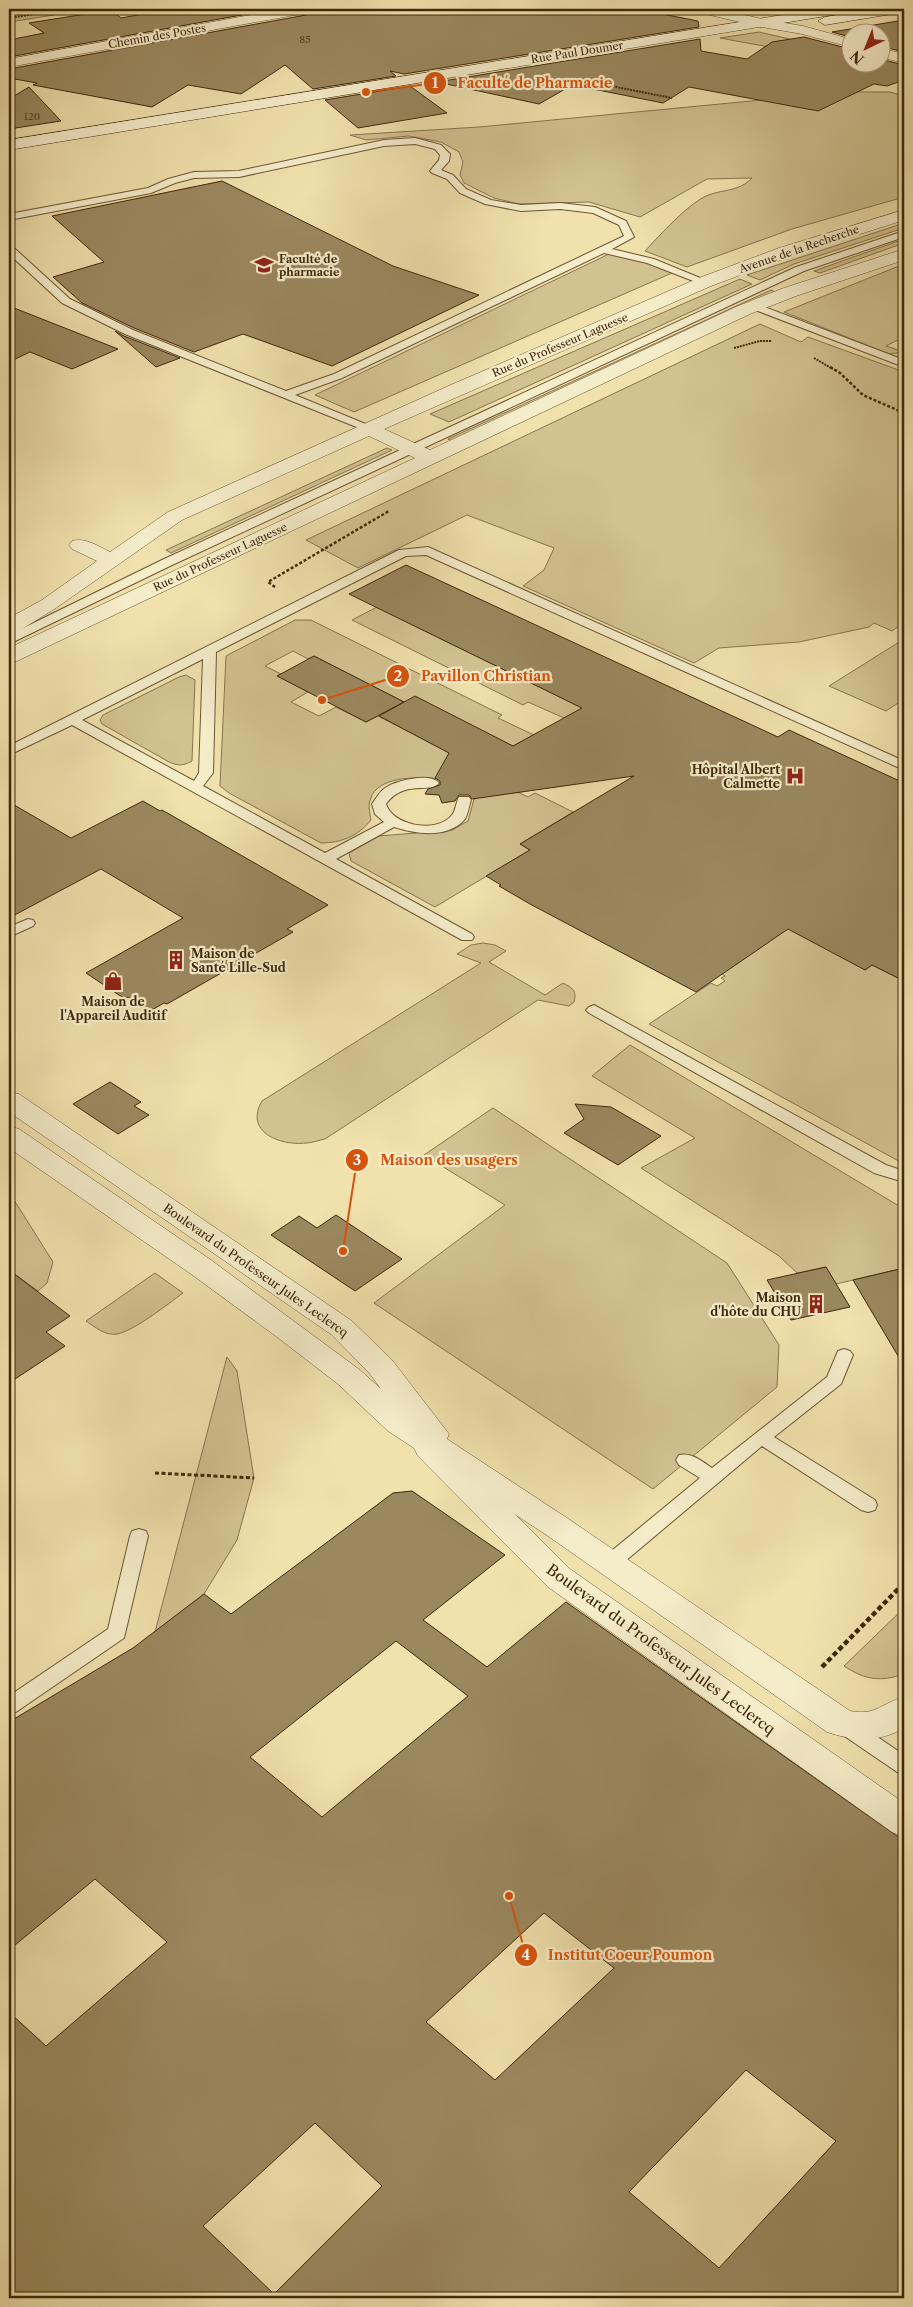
<svg xmlns="http://www.w3.org/2000/svg" width="913" height="2307" font-family="'Libre Caslon Text',serif">
<style>
.green{fill:#d2c291;stroke:#88754e}
.building{fill:#9b885f;stroke:#3f280a;fill-rule:evenodd}
.lines{fill:none;stroke-linecap:round;stroke-linejoin:round}
.service-casing{stroke:#6b5633;stroke-width:2}
.minor-casing{stroke:#6b5633;stroke-width:1}
.tertiary-casing{stroke:#6b5633;stroke-width:1}
.secondary-casing{stroke:#3f280a;stroke-width:1}
.path-far3{stroke:#3f280a;stroke-width:2;stroke-dasharray:2 1;stroke-linecap:butt}
.path-far2{stroke:#3f280a;stroke-width:2.5;stroke-dasharray:3 2;stroke-linecap:butt}
.path-far1{stroke:#3f280a;stroke-width:3;stroke-dasharray:4 2.5;stroke-linecap:butt}
.path{stroke:#3f280a;stroke-width:4.5;stroke-dasharray:5 3;stroke-linecap:butt}
.service{fill:#f5ecca;fill-rule:evenodd}
.minor{fill:#f5ecca;fill-rule:evenodd}
.tertiary{fill:#f5ecca;fill-rule:evenodd}
.secondary{fill:#f5ecca;fill-rule:evenodd}
.labels{text-anchor:middle;dominant-baseline:central;stroke-width:4.5;stroke-linejoin:round;paint-order:stroke}
.number-label{font-size:10px;fill:#56401f}
.far-street-label{font-size:11px;fill:#3f280a;stroke:#f5ecca}
.far-poi-label{font-size:11px;font-weight:bold;fill:#3f280a;stroke:#f5ecca;text-anchor:start}
.poi-label{font-size:12px;font-weight:bold;fill:#3f280a;stroke:#f5ecca;text-anchor:end}
.street-label{font-size:12px;fill:#3f280a;stroke:#f5ecca}
.near-street-label{font-size:15px;fill:#3f280a;stroke:#f5ecca}
.leader{fill:none;stroke:#d7540c;stroke-width:2}
.callout-dot{fill:#d7540c;stroke:#f5ecca;stroke-width:2}
.mark-label{font-size:15px;text-anchor:middle;font-weight:bold;fill:#fff}
.callout-label{font-size:14px;text-anchor:middle;font-weight:bold;fill:#d7540c;stroke:#f5ecca;stroke-width:4.5;stroke-linejoin:round;paint-order:stroke}
</style>
<rect width="100%" height="100%" fill="#f0e1ad"/>
<filter id="stains"><feTurbulence type="fractalNoise" baseFrequency=".004" numOctaves="4"/><feColorMatrix values="0 0 0 0 .2 0 0 0 0 .09 0 0 0 0 .02 0 0 0 .5 -.17"/></filter>
<radialGradient id="worn" r=".72"><stop offset=".6" stop-color="#630" stop-opacity="0"/><stop offset="1" stop-color="#630" stop-opacity=".3"/></radialGradient>
<path class="green" d="M9,9H93L9,22Z
M759,32L850,53V62L720,38Z
M846,92H890L904,96V197L792,229L687,267L645,251C659,236 687,205 706,196C722,189 739,192 752,178L707,179L640,217L589,202L519,204L494,198L464,183L460,175L463,162L459,152L441,142L409,136L366,140L350,135L479,127Z
M904,223V228L794,264L760,280L747,275Z
M904,239V243L820,273L814,271Z
M609,254L647,262L672,273L354,412L315,395Z
M904,264V337L886,346L904,352L889,354L784,312Z
M740,279L752,284L449,422L430,414Z
M771,290L778,293L454,442L448,439Z
M760,324L801,342L808,337L904,372V623L892,631L874,623L869,627L799,642L719,648L694,663L523,586L544,570L554,548L467,515L358,568L306,540Z
M387,448L392,450L171,553L166,550Z
M377,607L582,708L564,718L528,702L523,705L352,620Z
M295,620H311L502,715L498,718L534,735L513,746L404,702L314,656L308,659L293,651L265,666L281,674L278,676L308,692L291,702L319,716L336,707L366,722L378,716L460,758L451,780C430,777 376,772 370,801C368,806 370,814 371,820C358,836 341,843 321,843L229,793L220,786L226,656Z
M904,639V699L886,711L829,686Z
M186,675L195,680L192,761C183,766 178,766 169,762L102,724L100,720L103,715L179,677Z
M510,788L528,797L535,793L573,812L520,844L530,850L435,907L351,861L349,853L379,836L452,830L468,821L474,799Z
M768,901L865,970L872,965L904,981V1164L649,1024L711,983L717,986L725,981L721,978L725,976L722,974Z
M483,943L495,945L506,951L489,962L545,995L563,983C573,988 577,991 574,1002L569,1006L538,1000L325,1139C319,1140 312,1143 306,1143C280,1146 244,1132 262,1101L481,963L457,954L471,945Z
M630,1045L904,1209V1268L836,1284L826,1267L797,1273L779,1256L641,1168L695,1138L592,1076Z
M493,1108L727,1263L779,1345L777,1387L653,1489L374,1303L505,1205L424,1155Z
M9,1192L53,1262L47,1283L38,1291L9,1270Z
M155,1273L183,1293C168,1304 134,1331 117,1334C105,1336 95,1327 86,1321Z
M227,1357L237,1371L254,1478L237,1540L204,1594L155,1632Z
M904,1608V1674C881,1682 865,1680 844,1666Z"/>
<path class="building" d="M171,9H275L9,57V40L44,33L29,23L111,10L121,18Z
M315,9H637L698,21L699,27L404,74L390,71L396,76L313,89L285,65L241,94L188,85L152,107L33,85L37,83L9,78V69L306,15Z
M904,20V52L880,46V32H850V37L832,32Z
M804,37L850,49V62H880V59L904,65V80L887,86L874,84L818,111L689,87L663,103L578,86L572,89L567,88L539,104L437,82L700,39L701,51L747,59L772,42Z
M410,86L447,113L358,128L325,100Z
M29,87L61,121L9,129V99Z
M222,181L393,266L479,295L332,366L243,334L194,352L134,328L82,303L53,277L104,262L52,216Z
M9,306L118,349L72,369L30,352L9,362Z
M115,331L124,336L180,358L156,367Z
M406,565L778,737L789,730L904,783V981L872,965L865,970L788,929L696,992L530,904L499,886L501,885L486,876L530,850L520,844L634,776L472,799L469,795H459L455,801L442,803L439,795L425,794L428,789L440,785V781L435,778L449,753L379,716L415,696L513,746L582,708L349,594Z
M314,656L404,702L366,722L277,676Z
M143,801L160,811L162,810L328,905L287,929L293,932L167,1004L164,1003L150,1011L128,997L125,999L86,973L183,918L101,869L9,918V802L71,838Z
M110,1082L141,1102L134,1106L149,1115L118,1134L73,1104Z
M575,1104L611,1107L661,1136L618,1165L564,1133L584,1119Z
M336,1215L402,1259L355,1291L271,1235L299,1216L317,1228Z
M826,1267L850,1307L791,1320L767,1280Z
M904,1268V1366L853,1280Z
M9,1270L70,1316L46,1332L65,1346L9,1383Z
M412,1491L505,1555L423,1620L487,1667L566,1602L904,1841V2298H9V2012L46,2046L167,1942L95,1879L9,1950V1722L133,1648L204,1594L231,1614L393,1493ZM396,1641L468,1696L322,1817L250,1757ZM544,1913L614,1968L495,2080L426,2022ZM746,2070L836,2141L719,2268L629,2192ZM315,2123L382,2186L274,2294L203,2226Z"/>
<g class="lines">
<g class="service-casing">
<path id="service" d="M415,138L441,145L450,154L449,161L441,170L453,175L466,189L491,200L521,205L560,203L595,207L626,221L634,237L612,249L654,259L710,282L709,284H701L647,263L604,253L342,378L295,395L373,427L375,429L369,432L125,334L62,303L9,254V246L13,247L70,299L133,330L286,391L334,374L624,236L619,225L593,213L560,209L521,211L485,204L460,193L447,179L432,173L430,171L439,160L440,155L435,149L415,144L384,146L239,177L194,178L175,183L151,193L9,220V214L148,188L168,179L194,172L239,171L384,140Z
M904,231V237L804,271L170,566L9,644V635L162,560L796,267Z
M754,303L904,360V367L750,308L749,306Z
M428,547L904,761V770L426,555L406,556L216,652L213,773L203,786L325,853L384,822L375,814L372,804C376,799 379,792 385,788C395,781 430,772 439,783C430,794 404,779 386,804C393,826 437,834 452,815C456,810 456,802 459,797H469L471,800C469,806 468,814 465,819C448,839 416,834 394,827L336,859L472,934L474,937L472,940H462L72,725L9,755V746L399,550ZM203,659L199,773L194,781L82,720Z
M28,919L33,920L35,923L33,926L9,937V927Z
M594,1005L886,1165L904,1171V1182L874,1173L589,1013L586,1010L589,1007Z
M844,1349L850,1351L853,1355L841,1384L774,1437L875,1500L877,1505L875,1510L868,1512L861,1510L762,1446L617,1568L610,1570L603,1568L600,1563L603,1558L700,1478L679,1465L676,1460L679,1455C691,1452 702,1461 712,1468L827,1377L838,1351Z
M139,1529L146,1531L148,1536L124,1638L16,1712L9,1714V1696L108,1629L130,1536L132,1531Z
M847,1719L854,1721L904,1755V1774L897,1772L840,1733L837,1727L840,1721Z"/>
</g>
<g class="minor-casing">
<path id="minor" d="M284,9H313L306,13L9,67V59Z
M695,9H719L766,20L768,23L761,27L697,12Z
M904,210V220L791,256L711,286L384,429L430,450L738,306L784,288L904,249V260L796,296L750,314L17,661L9,662V648L415,458L369,436L182,520L56,608L17,632L9,633V618L42,600L97,561L72,549L69,545L72,541C85,537 98,546 110,552L168,512L453,384L699,278L779,248Z
M429,1437L440,1440L570,1569L904,1803V1837L892,1832L548,1587L418,1456L414,1448L418,1440Z"/>
</g>
<g class="tertiary-casing">
<path id="tertiary" d="M761,19L803,26L850,39V47L802,34L756,26L754,23Z
M880,48L904,54V63L880,57Z
M9,1092L19,1094L352,1321L392,1360L449,1434L447,1439L570,1520L850,1711C877,1716 881,1703 904,1697V1728C878,1743 854,1741 827,1732L548,1536L388,1431L338,1384L277,1337L191,1274L9,1148V1126L19,1129L211,1260L360,1370L381,1389L370,1374L332,1335L9,1112Z"/>
</g>
<g class="secondary-casing">
<path id="secondary" d="M820,9H851L844,13L9,150V140Z
M876,9H904V12L825,25L818,21L825,17Z"/>
</g>
<path class="path-far3" d="M9,18L68,9
M580,80L672,98
M734,348L760,341H772
M814,358L833,369"/>
<path class="path-far2" d="M830,367L840,373L863,395L904,413
M275,587L268,582L389,511"/>
<path class="path-far1" d="M155,1473L254,1478"/>
<path class="path" d="M822,1667L904,1583"/>
<use href="#service" class="service"/>
<use href="#minor" class="minor"/>
<use href="#tertiary" class="tertiary"/>
<use href="#secondary" class="secondary"/>
</g>
<defs>
<g id="university-bare" transform="scale(1.5)"><path d="M0-5L7-2L0 1L-7-2ZM-4 1L0 2.5L4 1V4Q0 6-4 4Z" fill="#8f2418" stroke="#f5ecca" stroke-width="2.5" paint-order="stroke"/></g>
<g id="hospital-bare" transform="scale(1.5)"><path d="M-5-5h3v3.5h4V-5h3V5h-3V1.5h-4V5h-3Z" fill="#8f2418" stroke="#f5ecca" stroke-width="2.5" paint-order="stroke"/></g>
<g id="building-bare" transform="scale(1.5)"><path d="M-4-6H4V6H1V3H-1V6H-4ZM-2.5-4.3h1.7v1.8h-1.7ZM.8-4.3h1.7v1.8H.8ZM-2.5-1h1.7V.8h-1.7ZM.8-1h1.7V.8H.8Z" fill="#8f2418" stroke="#f5ecca" stroke-width="2.5" paint-order="stroke"/></g>
<g id="shop-bare" transform="scale(1.5)"><path d="M-5-2.5h2.3a2.7 3.5 0 0 1 5.4 0H5L5.5 6h-11ZM-1.5-2.5h3a1.5 2.3 0 0 0-3 0Z" fill="#8f2418" stroke="#f5ecca" stroke-width="2.5" paint-order="stroke"/></g>
</defs>
<g fill-rule="evenodd">
<use href="#university-bare" x="264" y="265"/>
<use href="#hospital-bare" x="795" y="776"/>
<use href="#building-bare" x="176" y="960"/>
<use href="#shop-bare" x="113" y="981"/>
<use href="#building-bare" x="816" y="1304"/>
</g>
<g class="labels">
<g class="number-label">
<text x="305" y="39">85</text>
<text x="32" y="116">120</text>
</g>
<g class="far-street-label">
<text transform="translate(157 36) rotate(-10)">Chemin des Postes</text>
<text transform="translate(577 52) rotate(-9)">Rue Paul Doumer</text>
<text transform="translate(799 249) rotate(-19)">Avenue de la Recherche</text>
<text transform="translate(560 345) rotate(-23)">Rue du Professeur Laguesse</text>
<text transform="translate(220 557) rotate(-25)">Rue du Professeur Laguesse</text>
</g>
<g class="far-poi-label">
<text x="279" y="259">Faculté de<tspan x="279" dy="13">pharmacie</tspan></text>
</g>
<g class="poi-label">
<text x="780" y="769">Hôpital Albert<tspan x="780" dy="14">Calmette</tspan></text>
<text x="191" y="953" text-anchor="start">Maison de<tspan x="191" dy="14">Santé Lille-Sud</tspan></text>
<text x="113" y="1001" text-anchor="middle">Maison de<tspan x="113" dy="14">l'Appareil Auditif</tspan></text>
<text x="801" y="1297">Maison<tspan x="801" dy="14">d'hôte du CHU</tspan></text>
</g>
<g class="street-label">
<text transform="translate(256 1270) rotate(35)">Boulevard du Professeur Jules Leclercq</text>
</g>
<g class="near-street-label">
<text transform="translate(661 1649) rotate(36)">Boulevard du Professeur Jules Leclercq</text>
</g>
</g>
<path class="leader" d="M366 92L435 83M322 700L398 676M343 1251L357 1160M509 1896L526 1955"/>
<g class="callout-dot">
<circle cx="366" cy="92" r="5"/>
<circle cx="322" cy="700" r="5"/>
<circle cx="343" cy="1251" r="5"/>
<circle cx="509" cy="1896" r="5"/>
<circle cx="435" cy="83" r="12"/>
<circle cx="398" cy="676" r="12"/>
<circle cx="357" cy="1160" r="12"/>
<circle cx="526" cy="1955" r="12"/>
</g>
<g class="mark-label">
<text x="435" y="88">1</text>
<text x="398" y="681">2</text>
<text x="357" y="1165">3</text>
<text x="526" y="1960">4</text>
</g>
<g class="callout-label">
<text x="535" y="88">Faculté de Pharmacie</text>
<text x="486" y="681">Pavillon Christian</text>
<text x="449" y="1165">Maison des usagers</text>
<text x="630" y="1960">Institut Coeur Poumon</text>
</g>
<rect width="913" height="2307" fill="none" stroke="#f0e1ad" stroke-width="30"/>
<rect x="10" y="10" width="893" height="2287" fill="none" stroke="#3f280a" stroke-width="2.5"/>
<rect x="15" y="15" width="883" height="2277" fill="none" stroke="#3f280a"/>
<g transform="translate(866 48) rotate(223)"><circle r="24" fill="#f5ecca" stroke="#ac9e7d"/>
<path d="M0-4L9 19L0 12L-9 19Z" fill="#8f2418"/>
<text y="-8" font-size="14" font-weight="bold" text-anchor="middle" fill="#3f280a">N</text>
</g>
<rect width="100%" height="100%" filter="url(#stains)"/>
<rect width="100%" height="100%" fill="url(#worn)"/>
</svg>
